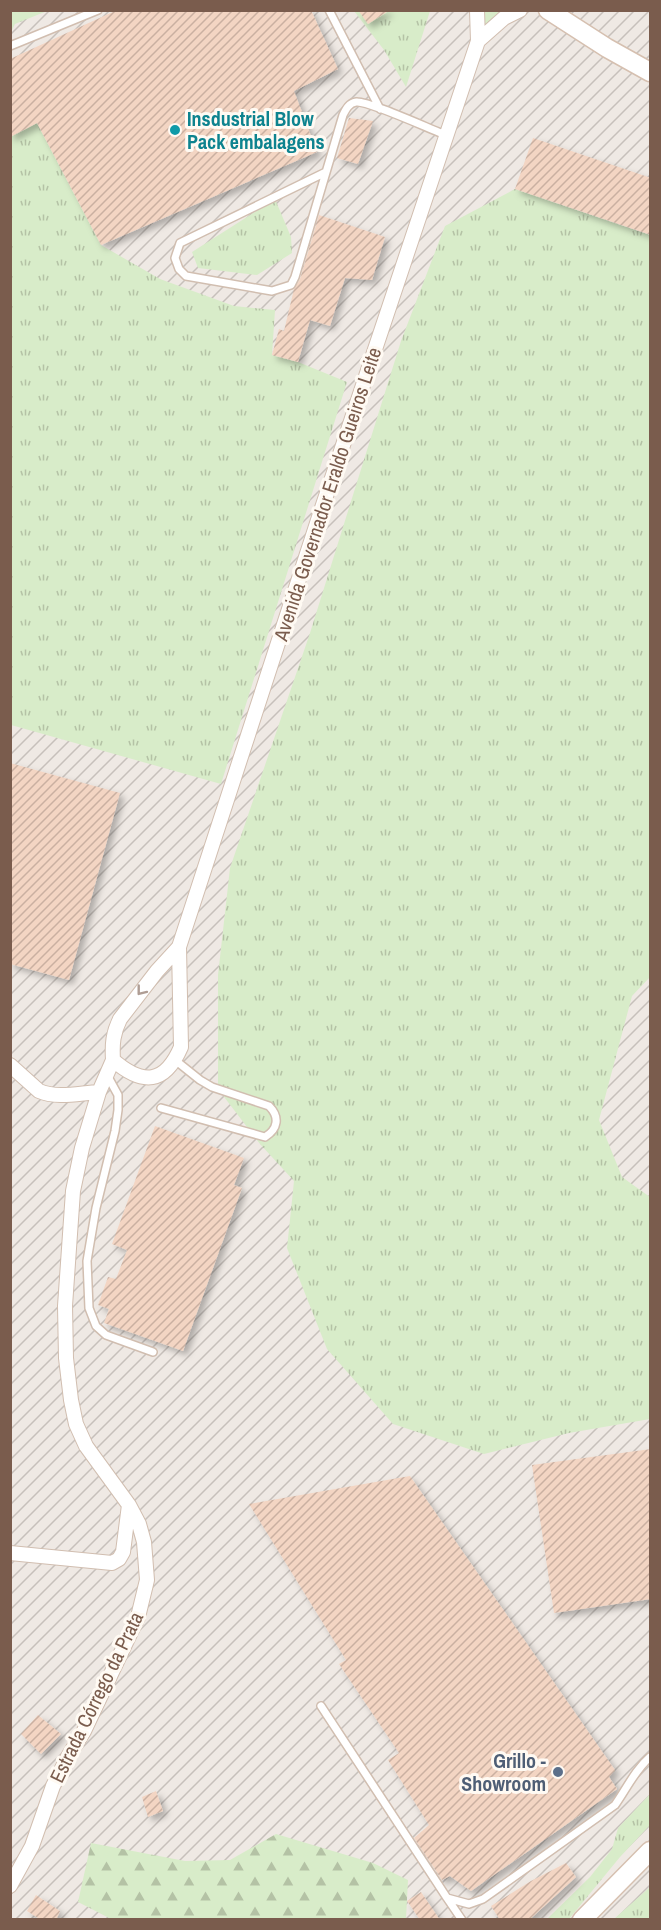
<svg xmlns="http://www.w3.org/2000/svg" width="661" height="1930" font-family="'Archivo Narrow',sans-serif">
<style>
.industrial{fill:url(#industrial-furrows)}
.grass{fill:url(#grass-tufts)}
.forest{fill:url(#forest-firs)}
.building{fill:url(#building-hatch);filter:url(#shadow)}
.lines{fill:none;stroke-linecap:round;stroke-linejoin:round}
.lane-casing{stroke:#d1beb0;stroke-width:10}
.street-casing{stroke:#d1beb0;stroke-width:16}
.secondary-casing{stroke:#d6c0b0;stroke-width:21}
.lane{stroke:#fff;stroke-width:7}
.street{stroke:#fff;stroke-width:14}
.secondary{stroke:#fff;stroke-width:18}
.oneway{stroke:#af9d94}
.culture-dot{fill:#0f9aa8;stroke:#fffaf3;stroke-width:2}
.service-dot{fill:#5c6f8a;stroke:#fffaf3;stroke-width:2}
.labels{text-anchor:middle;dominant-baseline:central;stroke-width:6;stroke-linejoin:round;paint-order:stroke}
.culture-label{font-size:20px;font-weight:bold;fill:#0d838f;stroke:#fffaf3;text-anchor:start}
.street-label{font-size:20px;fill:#7a5c4d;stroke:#fffaf3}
.service-label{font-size:20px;font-weight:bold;fill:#4e5e75;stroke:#fffaf3;text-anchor:end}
</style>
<defs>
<pattern id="industrial-furrows" width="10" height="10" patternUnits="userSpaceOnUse" patternTransform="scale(1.5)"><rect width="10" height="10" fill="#efe9e4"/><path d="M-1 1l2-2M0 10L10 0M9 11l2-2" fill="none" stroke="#c7c0bb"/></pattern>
<pattern id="grass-tufts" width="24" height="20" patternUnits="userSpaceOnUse" patternTransform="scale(1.5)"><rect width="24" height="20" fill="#d8ecc9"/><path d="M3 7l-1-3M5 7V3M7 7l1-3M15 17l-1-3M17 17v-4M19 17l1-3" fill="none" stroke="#b4c2a5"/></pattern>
<pattern id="forest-firs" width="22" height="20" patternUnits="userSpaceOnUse" patternTransform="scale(1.5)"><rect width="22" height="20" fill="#d8ecc9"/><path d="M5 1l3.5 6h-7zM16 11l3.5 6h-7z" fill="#b4c2a5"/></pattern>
<pattern id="building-hatch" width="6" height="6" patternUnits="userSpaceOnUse" patternTransform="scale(1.5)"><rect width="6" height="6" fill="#f3d5c3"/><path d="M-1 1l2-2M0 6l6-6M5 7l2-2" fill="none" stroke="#cab0a1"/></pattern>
<filter id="shadow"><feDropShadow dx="4.5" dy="4.5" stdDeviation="3" flood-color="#0004"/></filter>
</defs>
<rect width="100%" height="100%" fill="#fdf6ec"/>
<path class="industrial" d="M11,11H650V1919H11Z"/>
<path class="grass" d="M11,10H47V11L15,24L11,32Z
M354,11H430L406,87L384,50Z
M480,11H504L499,12L478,40Z
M37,123L101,245L160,279L234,306L275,310L272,355L298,362L347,382L221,784L11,725L10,137Z
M515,189L650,235V977L632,996L599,1120L622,1177L650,1197V1419L569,1433L484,1454L393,1424L327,1349L287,1248L294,1181L260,1144L218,1089V975L230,868L310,633L401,341L445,226Z
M275,199L291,237L292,253L257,275L198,268L192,252Z
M650,1794V1825L620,1857L569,1919H547L590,1877L612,1849L618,1828Z
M650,1887V1919H614Z"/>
<path class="forest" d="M276,1834L373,1863L408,1880L406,1919H111L78,1902L91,1843L185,1861L230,1860Z"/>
<path class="building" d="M117,10H311L338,69L294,91L317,152L101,245L37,123L10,137V59Z
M358,10H390L368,24Z
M349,118L373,121L358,164L337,158Z
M533,138L651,178V235L515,189Z
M319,215L385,237L372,280L345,278L330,326L310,320L298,362L272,355L279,329L284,331L294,289L300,279Z
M10,763L120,793L69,980L10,964Z
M155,1126L244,1158L234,1185L242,1188L183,1351L104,1323L109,1309L98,1305L108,1277L116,1279L127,1250L112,1244Z
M651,1449V1599L554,1613L532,1465Z
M410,1476L615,1770L609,1777L617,1789L471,1891L450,1876L442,1880L414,1838L429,1825L388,1760L399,1753L339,1664L346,1660L249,1504Z
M38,1715L61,1734L41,1754L21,1734Z
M156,1791L163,1811L148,1817L142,1797Z
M566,1863L576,1877L529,1920H500L491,1906L531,1881Z
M421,1892L440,1920H420L407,1901Z
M36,1895L60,1911L56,1920H41L27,1911Z"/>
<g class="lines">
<g class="lane-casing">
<path id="lane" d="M329,10L380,109
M10,46L98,10
M326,172L180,243L175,258L179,269L186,276L272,291L291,285L295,277L343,115C346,109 349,103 356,102C367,100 432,130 446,135
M107,1075L118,1095V1110L115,1131L96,1208L87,1261L89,1308L96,1326L106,1335L153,1352
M161,1108L265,1137C278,1129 280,1117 269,1106L212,1087L200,1080L175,1060
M321,1706L447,1898L469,1904L483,1899L615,1805C627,1788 635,1770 650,1757
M447,1898L462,1920"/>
</g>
<g class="street-casing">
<path id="street" d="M478,41L504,18L520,10
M179,947L157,971L120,1019C113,1033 112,1044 113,1060C143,1086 165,1084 181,1047L179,947L320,514L478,41L477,10
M10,1065L39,1091C58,1099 79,1093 99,1092
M10,1553L112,1563L119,1559L123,1552L129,1505
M10,1886L32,1846L53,1786L69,1755L84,1731L138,1617L147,1580L144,1542L139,1524L129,1505L86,1446L76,1424L71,1400L66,1358L65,1306L73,1191L82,1148L99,1092L113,1060"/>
</g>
<g class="secondary-casing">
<path id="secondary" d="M548,10L607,48L650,72
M582,1920L650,1851"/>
</g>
<use href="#lane" class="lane"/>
<use href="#street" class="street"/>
<use href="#secondary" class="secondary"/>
</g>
<defs><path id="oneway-chevron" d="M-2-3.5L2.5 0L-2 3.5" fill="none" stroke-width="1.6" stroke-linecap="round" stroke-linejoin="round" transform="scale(1.5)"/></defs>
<use class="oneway" href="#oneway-chevron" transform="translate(141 991) rotate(128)"/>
<circle class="culture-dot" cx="175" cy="130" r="6"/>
<circle class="service-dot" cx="558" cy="1772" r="6"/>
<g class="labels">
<g class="culture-label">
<text x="187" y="118">Insdustrial Blow<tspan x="187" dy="23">Pack embalagens</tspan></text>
</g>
<g class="street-label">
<text transform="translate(327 494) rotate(-72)">Avenida Governador Eraldo Gueiros Leite</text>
<text transform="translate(96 1697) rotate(-64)">Estrada Córrego da Prata</text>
</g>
<g class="service-label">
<text x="546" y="1760">Grillo -<tspan x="546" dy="23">Showroom</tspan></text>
</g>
</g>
<rect width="661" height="1930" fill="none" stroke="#7a5c4d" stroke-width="24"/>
</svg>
